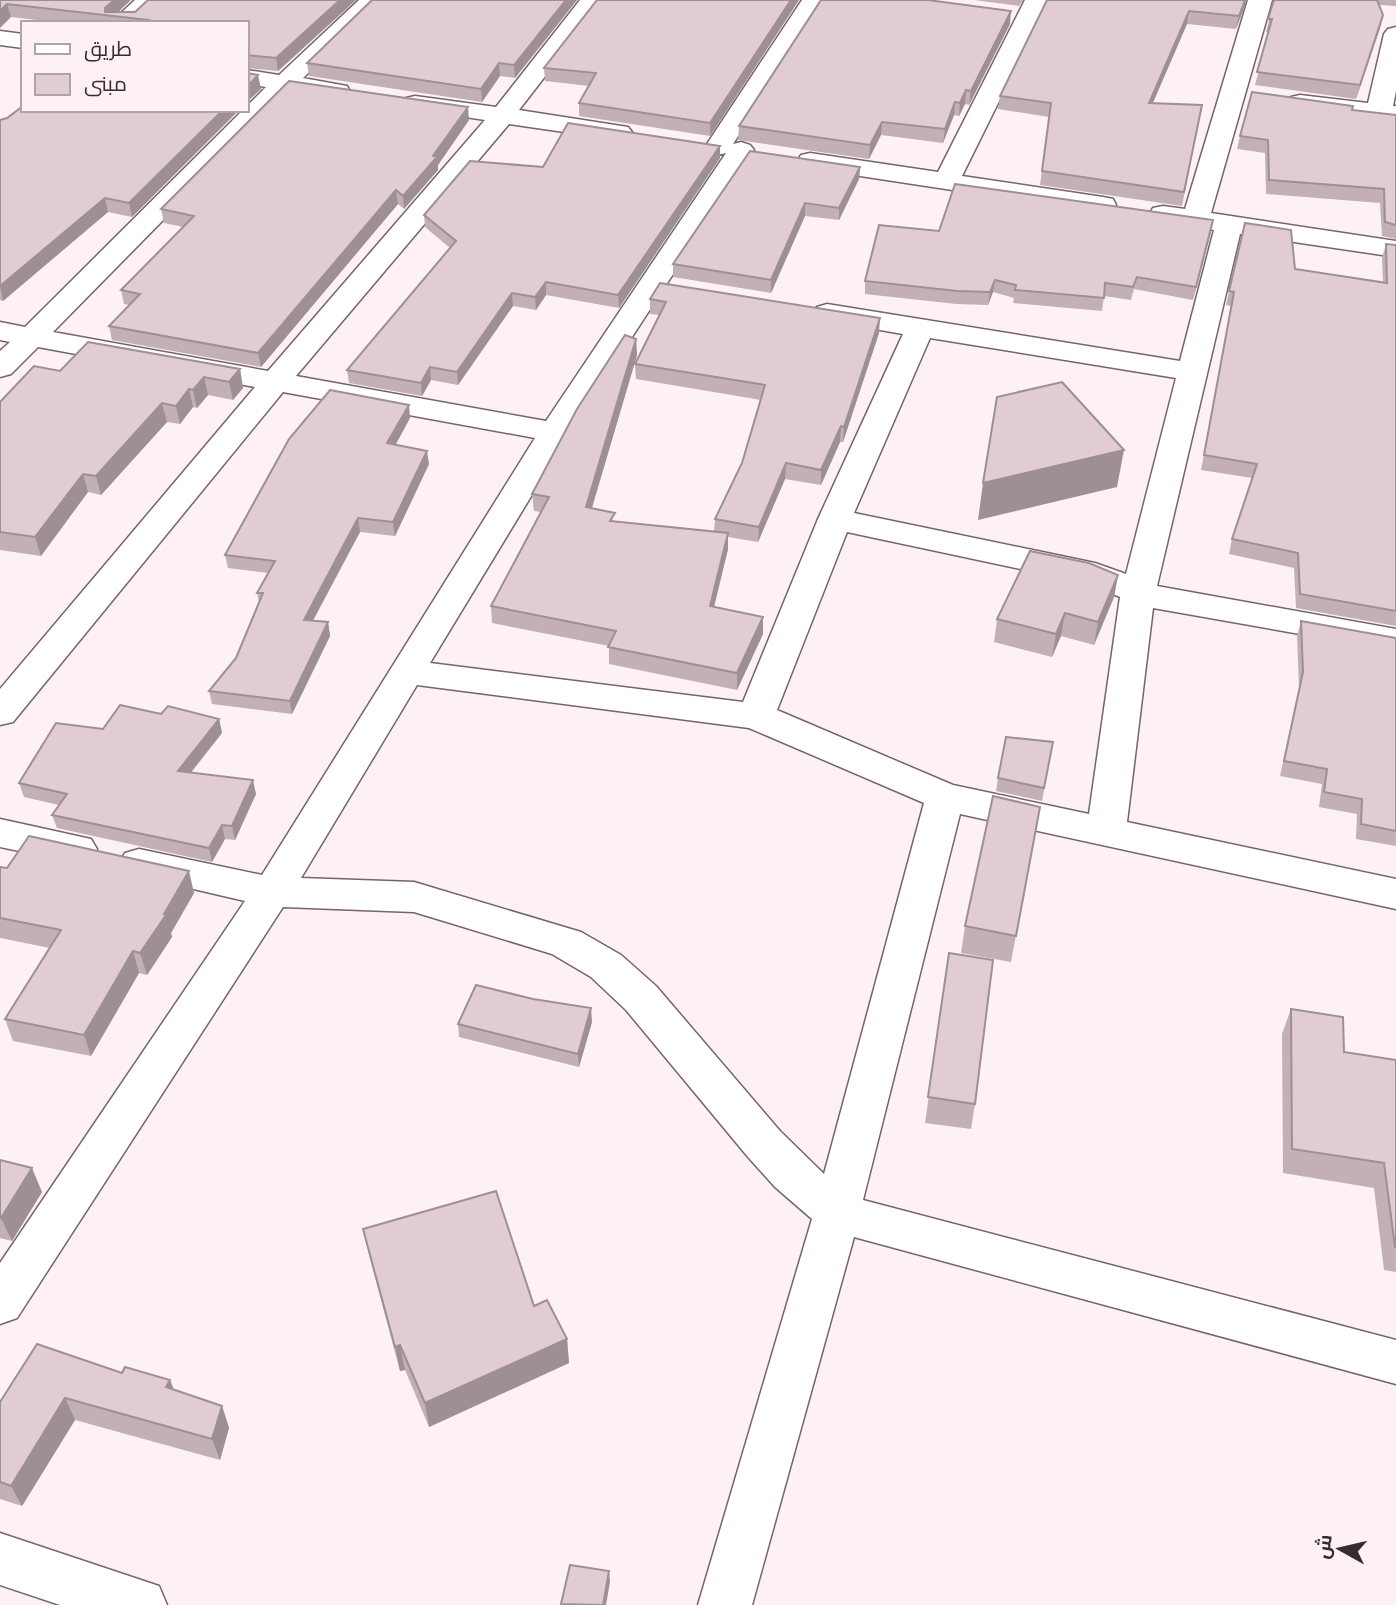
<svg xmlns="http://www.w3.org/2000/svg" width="1396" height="1605" font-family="Helvetica,Cairo,sans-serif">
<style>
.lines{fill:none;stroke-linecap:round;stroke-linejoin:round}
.minor-casing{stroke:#76636b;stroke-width:3}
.minor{fill:#fff;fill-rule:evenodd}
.wall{fill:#c2afb7}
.shaded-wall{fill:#9e8f95}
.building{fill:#e1ccd5;stroke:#9e8f95;stroke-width:2}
</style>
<rect width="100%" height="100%" fill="#fef1f6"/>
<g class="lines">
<g class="minor-casing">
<path id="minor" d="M135,0H161L136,23H110Z
M359,0H384L303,78L347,86L350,91L347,96L338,98L290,91L53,332L268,371L485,120L406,108L403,103L406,98L415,96L496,107L580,0H604L519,110L628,127L632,132L628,137L619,140L509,124L296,376L546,421L726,153L718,155L709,152L705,147L802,0H826L733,144L741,142L750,145L754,150L570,432L430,663L743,702L818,519L903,334L817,319L812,313L817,307L827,304L1180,361L1214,230L1153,220L1149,214L1153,208L1163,206L1185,209L1248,0H1272L1211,213L1396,241V257L1240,234L1157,586L1396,629V651L1153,608L1127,822L1396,879V909L960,814L863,1200L1396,1340V1384L854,1237L752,1605H698L812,1219L775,1187L748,1157L626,1010L591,977L552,954L414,912L283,907L17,1318L0,1324V1263L245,901L125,873L119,863L125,853L139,849L262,875L535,438L283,392L13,722L0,725V689L255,387L38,347L11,374L0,377V351L10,342L0,340V322L25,327L243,110H247V106L266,87L247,84V70L279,75ZM930,338L1176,378L1126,574L1095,563L854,513ZM847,532L1086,583L1120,597L1089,814L953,785L777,710ZM417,685L749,728L924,803L824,1174L780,1131L656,986L621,955L581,932L414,882L301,878Z
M1025,0H1049L962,176L1103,197L1113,199L1116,205L1113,211L1103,213L801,167L797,161L801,155L810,153L938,172Z
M1396,27V91L1393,106H1396V122L1291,107L1288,102L1291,97L1300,95L1368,103L1384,34L1388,29Z
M0,31L23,34V48L0,45Z
M0,819L91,839L97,849L91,859L77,863L0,847Z
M0,1533L159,1586L167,1605H60L0,1585Z"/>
</g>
<use href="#minor" class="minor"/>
</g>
<path class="wall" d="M0,0L118,12H135L148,0H356L278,71L247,68V23H62L11,17Z
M372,0H577L515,78L500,76L482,102L309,76L307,63Z
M799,0L710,136L579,116V103L589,86L545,81L544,68Z
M974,0H1023L1019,6Z
M1047,0H1247L1236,29L1187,24L1153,103L1202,105L1182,206L1040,185L1049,117L998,109L1000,96Z
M1274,0H1396V6L1379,5L1383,15L1380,28L1356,99L1255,85L1269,32H1266Z
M1010,24L969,105L965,104L959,116L954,115L943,143L881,135L869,159L738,140L739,126Z
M23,110H239L132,217L108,212L3,301L0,300V120L7,118Z
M1352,110L1396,115V239L1382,236L1380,203L1266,194L1265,153L1237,149L1240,136Z
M469,120L438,165V170L404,209L398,204L261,367L112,340L109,326L129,305L124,304L121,290L183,227L164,223L161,209Z
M720,146V158L619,308L546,295L536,310L513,306L458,385L431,380L422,396L349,383L347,370L450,248L425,227L424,215L543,167Z
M860,167L859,179L839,220L805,216L771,293L673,277V264Z
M1213,220L1193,300L1134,289L1131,300L1104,296L1102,311L1013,303L1014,298L993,292L988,305L956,304L865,294V281L939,231Z
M1245,223L1295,269L1383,283L1382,258L1386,244L1396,245V626L1296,608L1294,568L1229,554L1232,539L1252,478L1201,470L1231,306L1226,305Z
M650,299L879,333L843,442H840L821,485L785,479L758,542L728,537V549L714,607L763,634L737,690L609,664V646L492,623L491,606L541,512L534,511L532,494L636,339L637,355L592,508L615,521L714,531L715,519L742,463L761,400L636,379L635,364L660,315L650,314Z
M240,369L243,388L233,400L208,395L197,408L193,407L180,424L167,422L101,495L88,492L41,556L0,550V402L60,371Z
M410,418L395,445L429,464L395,536L360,532L313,621L328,622L330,636L292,714L212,704L209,691L236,658L259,602L257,593L269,573L228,568L225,555Z
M1118,575L1114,597L1094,645L1061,636L1052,657L994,642L997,619Z
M1301,621L1396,638V846L1356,839L1357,814L1319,807L1322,784L1280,776L1299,687L1297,636Z
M161,714L219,719L222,733L191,773L256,794L235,840L225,839L212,862L57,828L52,815L59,805L24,797L19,783L103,729Z
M1053,742L1042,801L996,791L998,778Z
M1040,807L1011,962L961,953L965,926Z
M0,867L194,893L171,933L172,937L147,975L139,973L91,1056L13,1041L5,1019L50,948L0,938Z
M949,953L975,1104L971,1129L925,1123Z
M1291,1009L1344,1052L1396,1060V1272L1384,1270L1374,1188L1283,1173L1282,1034Z
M592,1022L579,1067L459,1037L458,1024Z
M0,1160L42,1192L12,1241L0,1238Z
M363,1229L534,1306L567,1339L569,1363L429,1427L405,1370L400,1371L369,1255Z
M122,1373L170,1380L174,1390L222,1406L229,1428L220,1460L75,1420L22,1506L0,1499V1402Z"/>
<path class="shaded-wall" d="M114,0H131L114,16L106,15L105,8Z
M340,0H356L278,71L276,58Z
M566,0H577L515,78L514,65Z
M791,0H799L710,136V123Z
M1245,0H1247L1236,29L1239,16Z
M7,4L11,17L0,28V11Z
M1011,11L1010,24L969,105L971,91Z
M1189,11L1187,24L1147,116L1149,103Z
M1383,15L1380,28L1356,99L1360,85Z
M499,63L500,76L482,102L481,89Z
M258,75L261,89L247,102V87Z
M966,90L965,104L959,116L960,103Z
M955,102L954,115L943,143L945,129Z
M468,107L469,120L438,165V170L404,209L403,196L433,156Z
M223,110H239L132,217L129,203Z
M882,122L881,135L869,159L870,145Z
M720,146V158L619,308L618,295Z
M860,167L859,179L839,220V208Z
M396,190L398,204L261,367L258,353Z
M105,198L108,212L3,301L0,286Z
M805,203V216L771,293V280Z
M1213,220L1211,232L1193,300L1196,287Z
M995,280L993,292L988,305L990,292Z
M546,282V295L536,310L535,297Z
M512,293L513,306L458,385L457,372Z
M880,318L879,333L843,442L844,427Z
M636,339L637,355L587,524L586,507Z
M430,367L431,380L422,396L421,383Z
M240,369L243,388L233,400L229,382Z
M204,377L208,395L197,408L193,390Z
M189,389L193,407L180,424L176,406Z
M162,403L167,422L101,495L96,476Z
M409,405L410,418L389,457L387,443Z
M841,426L840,442L821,485V470Z
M1124,450L1117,487L978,520L983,483Z
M427,451L429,464L395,536L393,522Z
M786,463L785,479L758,542L759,527Z
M83,474L88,492L41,556L35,537Z
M358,518L360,532L306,633L304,620Z
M728,533V549L710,623V606Z
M1118,575L1114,597L1094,645L1098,622Z
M1065,613L1061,636L1052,657L1056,634Z
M763,617V634L737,690V673Z
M328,622L330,636L292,714L290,701Z
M219,719L222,733L181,784L178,771Z
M253,780L256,794L235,840L232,826Z
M222,825L225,839L212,862L209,848Z
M189,871L194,893L171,933L172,937L147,975L140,953Z
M133,951L139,973L91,1056L84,1035Z
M591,1008L592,1022L579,1067L578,1054Z
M32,1168L42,1192L12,1241L1,1218Z
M567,1339L569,1363L429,1427L425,1403Z
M400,1345L405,1370L400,1371L395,1347Z
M170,1380L178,1401L166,1387Z
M65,1398L75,1420L22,1506L11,1486Z
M222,1406L229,1428L220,1460L212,1439Z
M609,1571L610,1582L606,1605H603Z"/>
<path class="building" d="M0,0H114L105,8V12H135L148,0H340L276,58L247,55V23H147L149,20L7,4L0,11Z
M372,0H566L514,65L499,63L481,89L307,63Z
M597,0H791L710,123L579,103L596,73L544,68Z
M821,0H928L1011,11L971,91L966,90L960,103L955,102L945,129L882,122L870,145L739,126Z
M1047,0H1245L1239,16L1189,11L1149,103L1202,105L1184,192L1042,171L1051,103L1000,96Z
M1274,0H1377L1383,15L1360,85L1257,72L1272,19H1268Z
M247,73L258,75L247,87Z
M289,81L468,107L433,156L437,157L403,196L396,190L258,353L109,326L140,294L121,290L194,216L161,209Z
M1252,92L1353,106L1352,110L1396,115V225L1385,222L1384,189L1269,180L1268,140L1240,136Z
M23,106V110H223L129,203L105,198L0,286V120L7,118Z
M568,123L720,146L618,295L546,282L535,297L512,293L457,372L430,367L421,383L347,370L456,241L424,215L470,161L543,167Z
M750,151L860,167L839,208L805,203L771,280L673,264Z
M955,184L1213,220L1196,287L1137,277L1133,287L1105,283L1104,298L1015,290L1016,285L995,280L990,292L957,291L865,281L879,225L939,231Z
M1245,223L1291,230L1295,269L1387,283L1386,244L1396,245V611L1300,594L1298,553L1232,539L1257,464L1204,455L1234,292L1229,291Z
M660,283L880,318L844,427L841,426L821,470L786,463L759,527L715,519L742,463L765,385L635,364L666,302L650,299Z
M625,335L636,339L586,507L615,513L610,521L728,533L710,606L763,617L737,673L608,647L616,631L491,606L549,497L532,494L577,409Z
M88,342L240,369L229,382L204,377L193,390L189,389L176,406L162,403L96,476L83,474L35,537L0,532V402L34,366L60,371Z
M1062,382L1124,450L983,483L997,397Z
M330,390L409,405L387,443L427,451L393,522L358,518L304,620L328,622L290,701L209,691L236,658L263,593H257L275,561L225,555L289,439Z
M1030,551L1089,563L1118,575L1098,622L1065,613L1056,634L997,619Z
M1301,621L1396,638V831L1361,824L1362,799L1324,792L1327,769L1284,761L1303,672Z
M120,705L161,714L168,706L219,719L178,771L253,780L232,826L222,825L209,848L52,815L67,794L19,783L56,723L103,729Z
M1006,737L1053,742L1044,788L998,778Z
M993,796L1040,807L1016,936L965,926Z
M29,836L189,871L164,914L166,915L140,953L133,951L84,1035L5,1019L61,930L0,918V867L7,868Z
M949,953L993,960L975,1104L928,1097Z
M476,985L533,999L591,1008L578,1054L458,1024Z
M1291,1009L1343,1017L1344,1052L1396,1060V1247H1395L1384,1163L1292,1149Z
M0,1160L32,1168L1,1218L0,1217Z
M496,1191L534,1306L547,1300L567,1339L425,1403L400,1345L395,1347L363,1229Z
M37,1344L122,1373L125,1367L170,1380L166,1387L222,1406L212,1439L65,1398L11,1486L0,1482V1402Z
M570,1565L609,1571L603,1605L561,1604Z"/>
<rect x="21" y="21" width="228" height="91" fill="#fef1f6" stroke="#aea3a7" stroke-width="2"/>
<rect x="35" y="44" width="35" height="10" fill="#ffffff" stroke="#aea3a7" stroke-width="2"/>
<text x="84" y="56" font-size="21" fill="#352d30">طريق</text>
<rect x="35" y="74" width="35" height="21" fill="#e1ccd5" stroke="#aea3a7" stroke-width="2"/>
<text x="84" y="91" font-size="21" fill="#352d30">مبنى</text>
<g transform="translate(1340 1549) rotate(278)" stroke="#fef1f6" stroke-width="5" paint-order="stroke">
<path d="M0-5L12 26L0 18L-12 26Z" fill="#352d30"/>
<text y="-10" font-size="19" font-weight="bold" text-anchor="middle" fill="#352d30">ش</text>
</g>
</svg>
